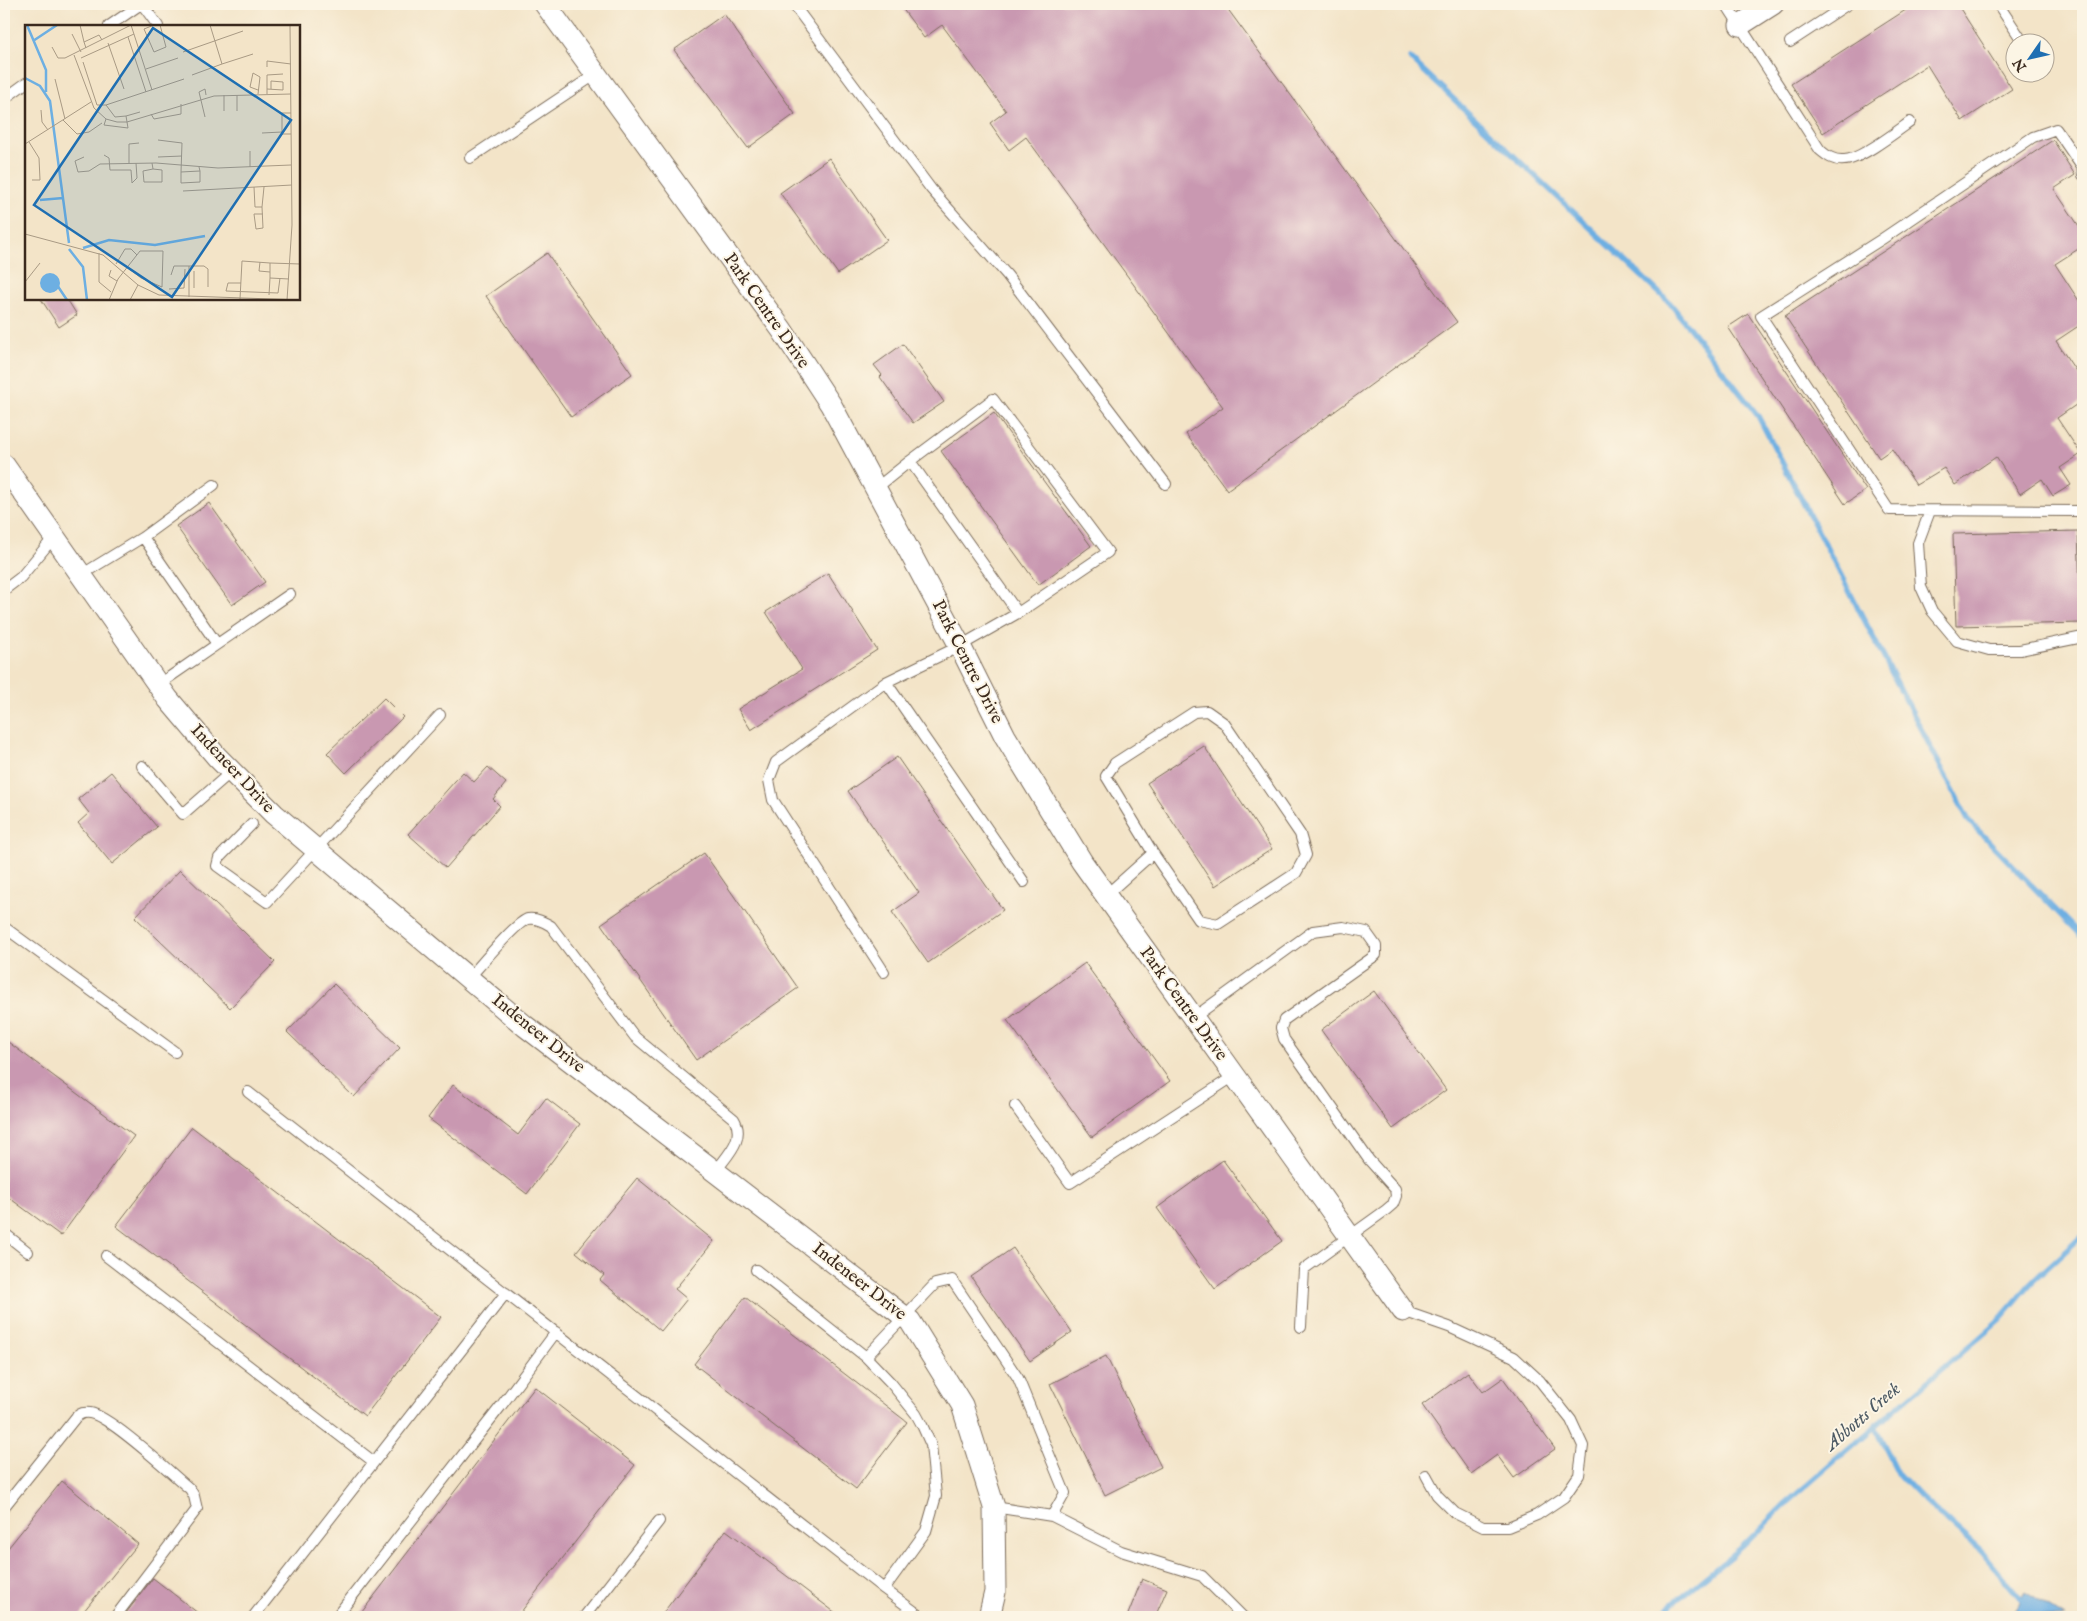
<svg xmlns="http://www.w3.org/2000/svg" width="2087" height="1621" font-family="'IM FELL English',serif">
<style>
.water{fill:#6dafe2;stroke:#546c80}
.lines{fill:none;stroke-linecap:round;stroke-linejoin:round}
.stream{stroke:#6dafe2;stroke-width:5.5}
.building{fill:#c998b1}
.lane-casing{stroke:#7b6b5a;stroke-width:12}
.street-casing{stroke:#7b6b5a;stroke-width:23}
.lane{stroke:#fff;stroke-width:10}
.street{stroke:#fff;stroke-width:21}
.labels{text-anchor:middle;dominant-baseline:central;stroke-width:4;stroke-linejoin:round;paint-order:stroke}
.street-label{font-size:18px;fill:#3b2a1e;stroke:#fcf5e5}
.water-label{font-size:19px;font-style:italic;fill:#4c5963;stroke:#fcf5e5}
.inset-river{fill:none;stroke:#6dafe2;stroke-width:2.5}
.inset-road{fill:none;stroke:#a99a84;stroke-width:1}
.view{fill:#1f6fb2;fill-opacity:0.15;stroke:#1f6fb2;stroke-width:2.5}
.inset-edge{fill:none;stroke:#3b2a1e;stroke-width:2.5}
</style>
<rect width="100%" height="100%" fill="#fcf5e5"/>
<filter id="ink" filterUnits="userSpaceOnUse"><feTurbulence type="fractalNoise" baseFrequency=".02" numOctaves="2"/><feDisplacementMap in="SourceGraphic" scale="10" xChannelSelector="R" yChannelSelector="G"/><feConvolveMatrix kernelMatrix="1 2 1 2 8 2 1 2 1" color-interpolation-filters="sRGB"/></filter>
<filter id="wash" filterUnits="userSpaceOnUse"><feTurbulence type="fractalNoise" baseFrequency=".0096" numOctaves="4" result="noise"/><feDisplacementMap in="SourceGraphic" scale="20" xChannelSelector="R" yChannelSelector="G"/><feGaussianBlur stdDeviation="1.12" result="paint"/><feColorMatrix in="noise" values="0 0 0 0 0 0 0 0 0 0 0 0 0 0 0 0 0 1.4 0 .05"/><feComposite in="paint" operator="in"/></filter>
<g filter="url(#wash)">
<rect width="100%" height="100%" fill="#f3e4c8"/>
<path class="water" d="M2025,1592L2065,1617H2007L2015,1610Z"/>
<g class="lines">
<path class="stream" d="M1410,58L1670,303L1758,416L1969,821L2083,938
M1875,1427L1899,1475L1920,1497L1982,1552L2021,1599L2032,1617
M1657,1617L1742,1547L1785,1504L2000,1319L2032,1282L2083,1235"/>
</g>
<g id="blocks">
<path class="building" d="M899,4H1224L1457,322L1227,490L1186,434L1223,407L1026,137L1009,150L990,123L1006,111L942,25L924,38Z
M1915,4H1957L2012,89L1962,121L1927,65L1823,133L1791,84Z
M724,14L795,114L748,148L674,50Z
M2053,140L2075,175L2054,189L2083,232V246L2055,264L2083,307V323L2056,341L2083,382V400L2057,418L2081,454L2060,468L2071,485L2053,496L2042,479L2020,494L1996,457L1955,485L1944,468L1916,485L1892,449L1879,458L1785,316Z
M829,158L887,240L838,274L780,193Z
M547,253L632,374L571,417L486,296Z
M41,299H67L77,315L59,327Z
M1748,314L1866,490L1845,504L1728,327Z
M903,344L944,402L913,423L880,377L882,375L874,365Z
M994,413L1091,546L1038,585L941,451Z
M209,503L265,582L232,605L176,526Z
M2078,531L2081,623L1956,626L1953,534Z
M828,573L877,650L751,730L738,709L802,669L766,612Z
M384,698L403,717L346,773L327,753Z
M1204,746L1272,849L1215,886L1147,783Z
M897,757L1003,910L928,963L892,912L919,893L848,791Z
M488,767L506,783L493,799L500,806L446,868L408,834L463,772L474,782Z
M111,772L157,827L112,864L78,823L89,813L78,799Z
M704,853L798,988L696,1060L601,924Z
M180,870L275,962L230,1008L135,917Z
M1085,963L1170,1081L1092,1137L1007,1020Z
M334,984L400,1048L354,1097L287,1032Z
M1374,991L1446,1090L1393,1129L1321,1030Z
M4,1039L134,1136L61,1236L4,1194Z
M453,1085L518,1135L546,1098L580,1124L527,1194L428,1118Z
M192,1127L441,1317L365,1416L116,1226Z
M1223,1160L1282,1241L1215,1289L1157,1208Z
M637,1178L714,1241L675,1289L687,1299L661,1331L600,1280L604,1275L576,1252Z
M1013,1248L1072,1332L1030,1361L971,1277Z
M745,1297L907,1422L856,1489L694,1364Z
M1106,1356L1161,1467L1105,1495L1050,1384Z
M1468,1372L1483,1392L1503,1378L1555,1449L1514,1478L1497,1455L1471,1474L1422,1405Z
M535,1387L635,1465L517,1617H358Z
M62,1481L138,1544L79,1617H4V1553Z
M726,1530L841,1617H660Z
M153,1578L203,1617H123Z
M1142,1579L1167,1589L1155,1617H1127Z"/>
</g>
</g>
<g filter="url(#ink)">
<use href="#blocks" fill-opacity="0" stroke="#7b6b5a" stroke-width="1"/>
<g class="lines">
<g class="lane-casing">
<path id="lane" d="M142,4L158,26
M793,4L931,189L1007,275L1166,484
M1726,4L1820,150C1827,156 1834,161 1844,160C1860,160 1896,132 1910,122
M1998,4L2023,42
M109,26L141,4
M1790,42L1848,4
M4,99L26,83
M470,158L596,74
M2083,175L2082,167L2056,129L2033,137L1882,239L1761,316L1889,510L2083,511
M910,461L993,399L1108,552L1018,613
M875,489L910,461L1018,613L960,646L886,682L776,762L769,780L773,800L884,972
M1930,511L1918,543L1921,587L1932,611L1957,641L1989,650H2020L2083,637
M143,537L217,644
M81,575L143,537L214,485
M4,590L21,577L54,537
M886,682L1024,882
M158,685L290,594
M142,766L183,814L231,772
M252,824L219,858L217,866L267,902L440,715
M1105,896L1153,853L1199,920L1218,924L1296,873L1306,855L1300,834L1224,723L1207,711L1194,712L1115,763L1106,776L1153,853
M4,927L175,1052
M469,978C479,967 517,921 528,919C537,918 544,922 551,926L635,1037L734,1119C746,1139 727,1155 716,1171
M1193,1018L1313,931L1343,927L1366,932L1376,946V955L1284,1020L1281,1028L1284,1039L1369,1160L1395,1189L1396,1196L1393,1204L1386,1210L1304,1269L1301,1327
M248,1092L884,1589
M1015,1106L1070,1183L1234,1076
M4,1233L28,1252
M106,1256L374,1462
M756,1270L866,1357L935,1284L952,1280L1018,1378L1065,1493L1052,1516L994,1507
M1403,1311L1449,1327L1514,1357L1540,1381L1571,1420L1583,1446L1579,1475L1564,1497L1537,1515L1508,1527H1483L1455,1513L1437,1495L1426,1475
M866,1357L891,1383L916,1414L922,1425L931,1445L936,1496L926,1531L884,1589L922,1617
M4,1507L76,1417C81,1413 84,1412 90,1413C110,1416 171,1473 190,1489L194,1496L197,1509L115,1617
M1052,1516L1121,1551L1202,1576L1243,1617
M253,1617L506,1293
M336,1617L501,1406L556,1332
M584,1617L659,1521"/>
</g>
<g class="street-casing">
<path id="street" d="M545,4L782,330L831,405L960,646L1005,736L1082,862L1403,1311
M1740,25L1773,4
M4,465L168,699L217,757L274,814L525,1026L910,1321L962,1405L994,1507L995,1592L989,1617"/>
</g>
<use href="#lane" class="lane"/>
<use href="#street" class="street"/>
</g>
</g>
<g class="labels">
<g class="street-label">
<text transform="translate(766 311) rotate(55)">Park Centre Drive</text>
<text transform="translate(967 662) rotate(63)">Park Centre Drive</text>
<text transform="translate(232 769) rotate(47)">Indeneer Drive</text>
<text transform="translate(1183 1004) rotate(54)">Park Centre Drive</text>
<text transform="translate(538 1034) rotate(39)">Indeneer Drive</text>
<text transform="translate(859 1282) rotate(38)">Indeneer Drive</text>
</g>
<g class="water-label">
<text transform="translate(1863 1417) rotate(-41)">Abbotts Creek</text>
</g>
</g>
<g transform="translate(25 25)">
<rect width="275" height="275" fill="#f3e4c8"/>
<path d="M15 258a10 10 0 1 1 20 0a10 10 0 1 1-20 0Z" fill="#6dafe2"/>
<path class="inset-river" d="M2,0L21,45V67M8,16L32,0M0,53L15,61L25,76L44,218M15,175L38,173M58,223L84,215L130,220L180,211M44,224L58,242L62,275M32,260L42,275"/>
<path class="inset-road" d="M55,0L59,17M106,0L127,65M129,0L119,4L129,27L141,22L135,0M185,0L197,39L228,29M47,9L56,27M103,12L121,67M83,18L99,64M27,22L33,33H40L106,0M61,23L59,17L74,10L77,15M158,27L218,6M49,30L69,83L81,94L92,97H102L189,71L266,69M56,33L109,9M58,37L72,80H81L90,92L101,91M242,42V36L266,39M121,44L153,33M167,50L197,39M30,54L40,94M242,64V50L258,49M233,65L225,62L228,48L235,52L233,69M242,69V64L258,65V57L246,56V64M199,70V86M212,70V86M81,80L159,54M16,85L17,97L23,105M266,88H257V109H266M126,89L129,94L156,89V79M180,92L174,67L180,64L181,70M81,94L79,100L103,103L101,91L115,87M38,95L52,109L64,107L77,98M237,108L257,107M133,115L157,118L156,147L175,146L174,142M4,117L14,133L15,155H7M0,119L66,77M79,130L84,133L85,145H106L107,158L112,153L111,138M59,132L50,136L53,147L64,146L75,139L131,138L193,143L266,140M133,132L157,131M104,138V119L114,118M127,138L128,144L118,146L119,157H137V145L128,144M225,142V126M156,147V158L175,157V146M229,162L230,182H237L239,162M158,166L267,160M237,182L238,203L231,204L229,189H238M0,209L78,230L113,260L134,270L275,275M74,228V257L86,267M235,237L234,246L245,247M245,238L275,239M91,239L100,224H106L112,230M86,245L84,251L92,256M146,250L149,241H179L183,244V262M0,257L15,238M216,258H203L201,266L253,268L255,253M169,263V246M144,264L159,263L160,244M244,270L245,253M164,272V241M215,274L217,236L245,238V253L264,254M84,275L93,254L115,226H138L137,262L116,253L103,243M105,275L113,260M262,275L267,200L265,0"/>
<path class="view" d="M128,3L266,95L147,272L9,180Z"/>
<rect width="275" height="275" class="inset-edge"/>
</g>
<rect width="2087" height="1621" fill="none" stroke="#fcf5e5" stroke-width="20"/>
<g transform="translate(2030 58) rotate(236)"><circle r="24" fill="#fcf5e5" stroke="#afa495"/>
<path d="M0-4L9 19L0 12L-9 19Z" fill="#1f6fb2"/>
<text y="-8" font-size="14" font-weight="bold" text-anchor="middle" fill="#3b2a1e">N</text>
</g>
</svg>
